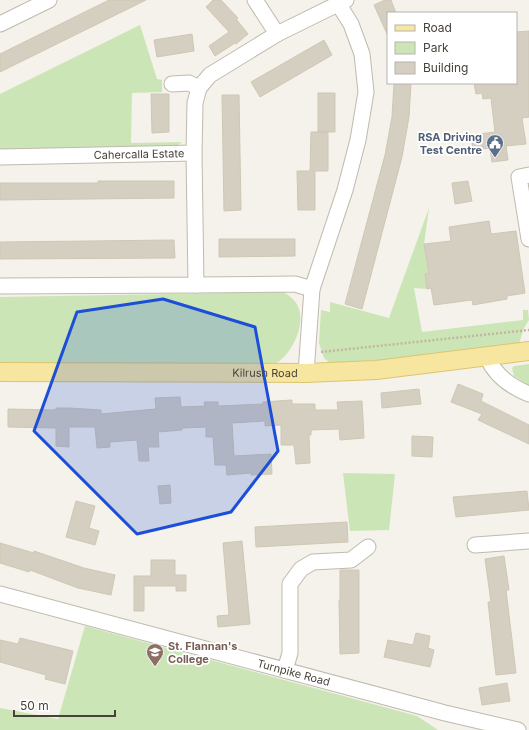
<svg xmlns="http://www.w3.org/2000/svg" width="529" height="730" font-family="Inter,sans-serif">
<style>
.green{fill:#cce5b6}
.building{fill:#d5cfc1;stroke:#cfc7b4}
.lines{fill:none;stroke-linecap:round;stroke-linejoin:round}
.minor-casing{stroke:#bfbaae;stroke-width:17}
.major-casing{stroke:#dcc471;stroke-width:20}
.path{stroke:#c0b7a0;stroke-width:2.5;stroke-dasharray:2 2;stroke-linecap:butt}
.minor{stroke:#fff;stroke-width:15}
.major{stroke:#f7e6a0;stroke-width:18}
.marked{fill:#1d4ed8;fill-opacity:0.2;stroke:#1d4ed8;stroke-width:3;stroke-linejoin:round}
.labels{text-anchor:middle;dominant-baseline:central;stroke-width:3.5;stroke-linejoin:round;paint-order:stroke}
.service-label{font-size:11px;font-weight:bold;fill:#4e5e75;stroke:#fff;text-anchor:end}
.street-label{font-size:11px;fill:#484339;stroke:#fff}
.education-label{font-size:11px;font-weight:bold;fill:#785e54;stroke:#fff;text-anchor:start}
</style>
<rect width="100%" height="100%" fill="#f4f2eb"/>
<path class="green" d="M140,25L157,79L162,80V92L132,93L131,143L182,142L176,147L0,150V94Z
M429,208L424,244L429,273L425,274L427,289L414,288L422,332L523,320V310H528L529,320L524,328L519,344L378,360L331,364L324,358L319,343L321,310L330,312V302L389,318Z
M283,292C292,297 299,303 300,314C303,331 288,361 271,365L0,364V297Z
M529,364V386L514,376L512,368L514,366Z
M343,473L395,474L389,530L350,531Z
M85,626L417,716L438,730H0V708L58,719Z"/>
<path class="building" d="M109,0H146L0,72V54Z
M213,0H221L238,18L236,19L248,34L236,44L235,43L215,56L209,46L229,32L206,7Z
M385,0H391L396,13H388V36L374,5Z
M529,31V117L522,118L526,144L506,146L508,160L492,162L490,148L473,150L471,135L495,132L491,98L483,99L482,93L476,94L474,83H516V32Z
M192,34L194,51L157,57L154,40Z
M324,40L332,55L260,97L251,82Z
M394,83H411L409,117L402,157L362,309L345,304L385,155L392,117Z
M318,93H335V132H318Z
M151,94H169V132L152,133Z
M222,95H239L241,210L224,211Z
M311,132H328V171H315V210H298L297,171H310Z
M98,181H174V198L0,200V183H98Z
M468,181L472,201L455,204L452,183Z
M489,221L491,234L516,231L525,293L507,296V299L473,305L472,300L434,305L431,288L427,289L425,274L429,273L424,244L451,241L449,227Z
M219,239H295V256L219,257Z
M174,240L175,258L0,259V242Z
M458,384L483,394L481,401L529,425V444L478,420L482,414L451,402Z
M419,389L421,404L382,408L381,393Z
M180,397L181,407L205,406L204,402H218V406L263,404V402L292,400V404H315V410H338L337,402L362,401L364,438L340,440L339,429L311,430V435H309L310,463L296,464L294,445H281V425L265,426V421L232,423L234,456L271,454L272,474L251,475V473L227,475L226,465H215L213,437H206V427L182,428V430L158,432L159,447H148L149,461H139L137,440L110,442V447L97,448L95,427H69V447L56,446V428L8,427V409L56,410V408H69L101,410V414L156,409L155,398Z
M412,436L433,437L432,457L412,456Z
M170,485L171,503L160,504L158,486Z
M527,491L529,510L456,517L453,497Z
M76,501L95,506L89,528L99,531L95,545L66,537Z
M347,522L348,542L256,547L255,527Z
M242,541L250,624L218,627L217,616L229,615L223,543Z
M0,543L34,553V551L84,568L115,575L111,595L78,588L30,570L29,572L0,563Z
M504,556L509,590H506L516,673L496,675L488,602H491L485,559Z
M151,560H175V575H186V591H176V586H144V611H134V576H151Z
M340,570H359V653L340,654L339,600H340Z
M416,633L430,636L428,648L434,650L430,667L384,657L388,640L413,645Z
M20,638L73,651L65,684L45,679L46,675L0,662V640L18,644Z
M507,683L510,701L482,705L479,688Z"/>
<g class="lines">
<g class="minor-casing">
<g id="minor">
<path d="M0,24L49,0"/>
<path d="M277,34L346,0"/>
<path d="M172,84L189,83L199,88"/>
<path id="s1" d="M0,157L194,153"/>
<path d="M529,175L519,177L529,239"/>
<path d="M196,285L295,284L312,289"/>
<path d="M0,286L196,285L194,153L195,103L199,88L210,75L277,34L255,0"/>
<path d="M487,357C495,375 511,387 529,394"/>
<path d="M306,373L312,289L345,190L358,140L366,92L362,54L351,24L339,5"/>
<path d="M475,545L529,541"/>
<path id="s2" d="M0,594L445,713L518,730"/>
<path d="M285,670L290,653V584L301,569L313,562L351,560L368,547"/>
</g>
</g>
<g class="major-casing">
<g id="major">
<path id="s3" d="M0,372L306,373L376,370L529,351"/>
</g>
</g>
<path class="path" d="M321,352L529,330"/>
<use href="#minor" class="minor"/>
<use href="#major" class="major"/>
</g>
<path class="marked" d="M163,299L255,327L278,451L231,512L137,534L34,431L77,312Z"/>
<defs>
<g id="civic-pin" transform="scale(0.9)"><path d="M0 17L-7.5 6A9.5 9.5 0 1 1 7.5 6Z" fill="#5c6f8a" stroke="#fff"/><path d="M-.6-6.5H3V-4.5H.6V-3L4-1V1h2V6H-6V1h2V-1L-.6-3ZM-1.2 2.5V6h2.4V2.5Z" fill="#fff"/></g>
<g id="school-pin" transform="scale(0.9)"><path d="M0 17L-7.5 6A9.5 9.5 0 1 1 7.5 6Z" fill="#8d6e63" stroke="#fff"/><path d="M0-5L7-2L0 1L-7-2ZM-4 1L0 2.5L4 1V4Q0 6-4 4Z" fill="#fff"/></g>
</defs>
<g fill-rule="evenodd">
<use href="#civic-pin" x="495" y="143"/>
<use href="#school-pin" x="155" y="652"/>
</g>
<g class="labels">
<g class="service-label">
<text x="482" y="137">RSA Driving<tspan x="482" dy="13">Test Centre</tspan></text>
</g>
<g class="street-label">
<text stroke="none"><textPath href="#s1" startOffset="139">Cahercalla Estate</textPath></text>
<text stroke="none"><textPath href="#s3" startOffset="265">Kilrush Road</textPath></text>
<text stroke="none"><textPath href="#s2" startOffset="304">Turnpike Road</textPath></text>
</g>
<g class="education-label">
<text x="168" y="646">St. Flannan's<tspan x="168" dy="13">College</tspan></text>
</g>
</g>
<rect x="387" y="12" width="130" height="72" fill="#ffffff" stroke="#b6b4b0"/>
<rect x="395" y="25" width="20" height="6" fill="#f7e6a0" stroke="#b6b4b0"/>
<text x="423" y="32" font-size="12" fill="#484339">Road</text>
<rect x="395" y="42" width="20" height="12" fill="#cce5b6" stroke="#b6b4b0"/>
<text x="423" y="52" font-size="12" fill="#484339">Park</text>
<rect x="395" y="62" width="20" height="12" fill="#d5cfc1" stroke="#b6b4b0"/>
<text x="423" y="72" font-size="12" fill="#484339">Building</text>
<path d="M14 710v6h101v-6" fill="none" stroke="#484339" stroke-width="2"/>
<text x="20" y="710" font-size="12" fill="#484339" stroke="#ffffff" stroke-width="3" paint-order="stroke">50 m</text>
</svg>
